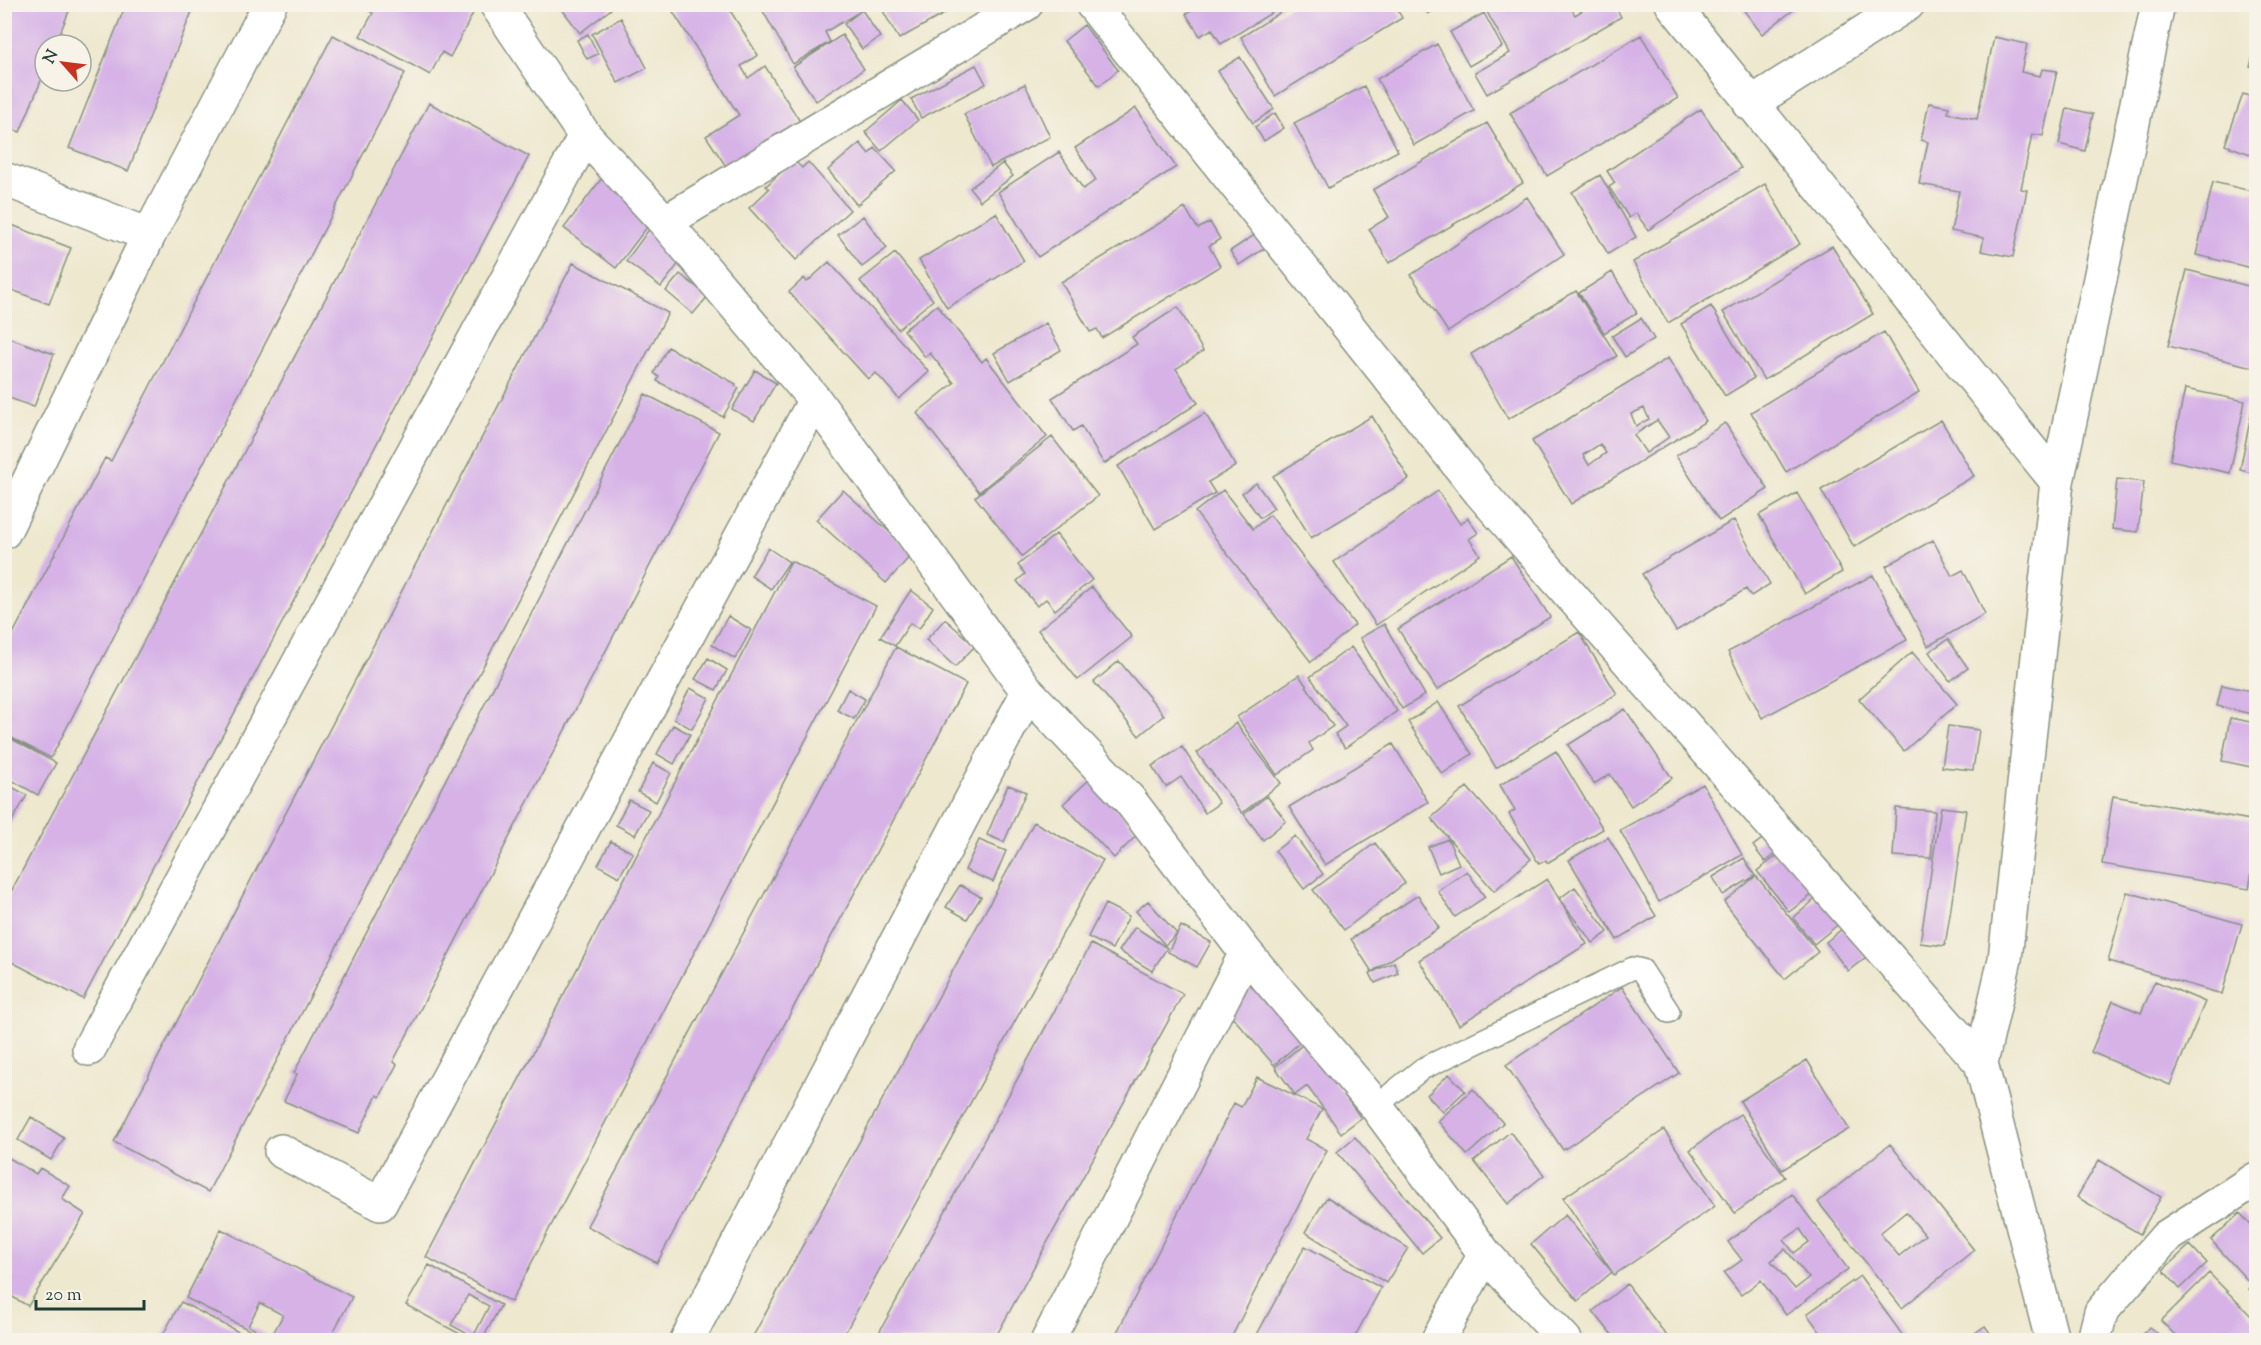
<svg xmlns="http://www.w3.org/2000/svg" width="2261" height="1345" font-family="'Sorts Mill Goudy',serif">
<style>
.building{fill:#d6b2e7;fill-rule:evenodd}
.lines{fill:none;stroke-linecap:round;stroke-linejoin:round}
.service-casing{stroke:#869282;stroke-width:24}
.minor-casing{stroke:#869282;stroke-width:36}
.service{stroke:#fff;stroke-width:21}
.minor{stroke:#fff;stroke-width:33}
</style>
<rect width="100%" height="100%" fill="#f7f3e8"/>
<filter id="ink" filterUnits="userSpaceOnUse"><feTurbulence type="fractalNoise" baseFrequency=".0167" numOctaves="2"/><feDisplacementMap in="SourceGraphic" scale="12" xChannelSelector="R" yChannelSelector="G"/><feConvolveMatrix kernelMatrix="1 2 1 2 8 2 1 2 1" color-interpolation-filters="sRGB"/></filter>
<filter id="wash" filterUnits="userSpaceOnUse"><feTurbulence type="fractalNoise" baseFrequency=".008" numOctaves="4" result="noise"/><feDisplacementMap in="SourceGraphic" scale="24" xChannelSelector="R" yChannelSelector="G"/><feGaussianBlur stdDeviation="1.35" result="paint"/><feColorMatrix in="noise" values="0 0 0 0 0 0 0 0 0 0 0 0 0 0 0 0 0 1.4 0 .05"/><feComposite in="paint" operator="in"/></filter>
<g filter="url(#wash)">
<rect width="100%" height="100%" fill="#eee8cf"/>
<g id="blocks">
<path class="building" d="M9,4H72L55,45H45V71L20,132L4,126V15Z
M126,4H195L128,171L69,148Z
M359,4H478L450,57L442,52L430,75L360,36L373,13Z
M558,4H608L611,9L580,33Z
M668,4H726L758,55L741,66L748,78L765,66L801,123L729,171L706,136L739,115Z
M759,4H857L861,11L825,32L830,42L793,64Z
M879,4H962L899,39Z
M1294,4H1394L1402,18L1275,96L1241,37Z
M1422,4H1453L1442,11L1439,7L1428,14Z
M1501,4H1569L1575,15L1593,4H1614L1621,17L1487,94L1475,73L1510,53L1487,12Z
M1739,4H1801L1762,34Z
M1196,5H1284L1221,44L1212,29L1200,36L1186,14L1198,7Z
M862,10L880,37L862,49L844,24Z
M1484,13L1502,47L1469,66L1450,32Z
M621,18L647,68L618,83L592,34Z
M1084,25L1118,70L1099,86L1064,41Z
M588,34L598,54L587,59L577,40Z
M333,35L405,73L51,758L4,734V651L105,458L111,461Z
M842,35L864,69L816,101L793,67Z
M1641,35L1678,98L1547,176L1510,113Z
M1994,37L2027,44L2021,72L2040,76L2042,69L2057,71L2043,136L2032,134L2021,189L2027,190L2013,257L1981,251L1984,238L1951,231L1959,191L1919,184L1928,142L1921,140L1929,103L1949,107L1948,113L1977,119Z
M1437,44L1474,111L1414,145L1377,79Z
M2256,45V69L2250,67Z
M1240,57L1274,109L1253,123L1218,71Z
M976,65L986,84L921,118L911,99Z
M1025,84L1050,137L991,167L964,114Z
M1364,86L1398,151L1328,188L1294,123Z
M2243,94L2256,98V156L2225,145Z
M902,100L918,120L881,151L865,132Z
M429,103L529,156L83,999L4,958V905Z
M1136,108L1176,167L1038,257L998,192L1059,152L1083,189L1096,180L1075,148Z
M2067,108L2093,114L2085,151L2059,144Z
M1701,109L1741,168L1648,230L1636,213L1629,218L1609,187L1615,183L1607,171Z
M1275,113L1284,128L1264,141L1255,127Z
M1487,123L1523,183L1389,263L1369,229L1389,217L1373,190Z
M860,143L869,154L875,148L896,171L857,205L828,170Z
M794,160L802,168L808,162L850,210L796,260L749,208L769,189L766,186Z
M1003,163L1013,176L980,201L970,188Z
M1600,175L1636,237L1608,254L1572,192Z
M602,178L654,218L616,268L564,228Z
M2213,182L2256,192V269L2196,255Z
M1765,184L1800,244L1668,323L1633,262Z
M1527,197L1564,254L1448,332L1411,275Z
M1185,208L1198,229L1210,222L1220,239L1209,246L1220,266L1102,338L1097,329L1090,332L1061,282Z
M996,213L1024,261L947,308L919,260Z
M863,216L887,248L862,267L838,235Z
M4,222L71,248L49,304L4,287Z
M653,224L689,250L661,287L626,261Z
M1256,234L1265,248L1239,265L1230,251Z
M1832,246L1873,314L1764,380L1723,312Z
M895,253L933,300L898,329L860,281Z
M829,262L929,372L899,399L876,373L868,379L789,292L804,278L807,282Z
M573,263L668,313L208,1192L114,1142Z
M2187,270L2256,288V368L2168,346Z
M1612,272L1637,313L1604,333L1579,293Z
M680,274L708,296L693,314L666,291Z
M1576,291L1617,356L1508,419L1471,354Z
M937,305L982,362L986,358L1047,437L979,492L917,413L954,383L930,353L925,357L904,330Z
M1711,306L1754,378L1725,396L1681,324Z
M1178,307L1203,351L1176,369L1198,403L1104,464L1081,426L1073,431L1052,398L1137,344L1132,337Z
M1641,318L1654,339L1625,357L1612,336Z
M1046,323L1061,350L1010,381L994,353Z
M1884,332L1919,392L1786,472L1751,412Z
M4,336L54,354L34,407L4,396Z
M668,347L736,384L735,386L739,388L723,417L657,381L659,377L654,373Z
M1668,358L1706,421L1571,504L1532,441ZM1644,408L1649,419L1636,426L1631,414ZM1657,420L1669,437L1646,453L1634,435ZM1600,444L1606,453L1589,465L1583,455Z
M755,370L776,383L754,421L732,409Z
M2185,389L2245,401L2230,473L2170,460Z
M645,394L719,432L393,1062L397,1064L380,1097L377,1095L359,1133L284,1101L297,1074L294,1073Z
M2253,405L2256,406V474L2240,470Z
M1205,413L1236,466L1208,482L1215,493L1155,529L1118,466Z
M1372,416L1409,479L1311,538L1273,476Z
M1941,420L1974,476L1854,547L1821,490Z
M1725,423L1768,489L1719,521L1676,456Z
M1052,437L1098,496L1022,556L975,497Z
M2117,479L2144,482L2138,532L2112,529Z
M1256,483L1274,508L1260,518L1242,493Z
M843,490L913,553L886,583L816,520Z
M1223,490L1253,529L1270,515L1355,625L1311,662L1195,512Z
M1438,491L1460,524L1468,518L1478,533L1469,539L1480,555L1376,625L1334,562Z
M1797,493L1842,572L1805,594L1759,515Z
M1734,520L1770,584L1751,596L1746,589L1676,631L1642,574Z
M1056,534L1092,580L1055,610L1046,599L1037,606L1017,581L1025,574L1018,565Z
M1933,540L1952,576L1963,570L1985,614L1928,646L1886,566Z
M768,548L789,562L771,589L751,576Z
M1511,556L1550,617L1437,690L1398,629Z
M791,561L876,606L511,1302L426,1257Z
M1873,575L1907,640L1762,718L1728,652Z
M1092,587L1132,637L1078,680L1038,630Z
M911,590L933,607L919,629L910,623L895,646L880,637Z
M728,616L751,630L735,659L712,645Z
M945,619L975,646L955,667L926,640Z
M1384,624L1425,695L1402,709L1360,638Z
M1579,632L1617,694L1496,768L1459,706Z
M1948,639L1968,668L1950,681L1929,652Z
M896,647L966,684L657,1263L587,1226Z
M1351,647L1397,711L1345,748L1335,734L1346,726L1310,677Z
M1912,652L1957,704L1904,751L1859,699Z
M708,658L727,670L716,690L695,679Z
M1119,661L1164,715L1139,736L1094,682Z
M1299,675L1333,726L1309,743L1313,750L1277,775L1237,717Z
M2222,685L2256,692V715L2217,706Z
M690,688L709,698L692,729L674,719Z
M848,689L865,699L854,719L837,710Z
M1438,702L1472,754L1442,774L1408,722Z
M1625,709L1672,778L1631,806L1610,774L1594,784L1568,745Z
M2230,718L2256,723V768L2222,761Z
M1236,723L1281,783L1242,813L1197,753Z
M673,725L690,734L674,764L657,754Z
M1948,726L1979,730L1973,770L1942,767Z
M4,735L56,763L38,795L4,776Z
M1393,744L1428,802L1325,865L1289,807Z
M1182,747L1219,803L1205,813L1181,777L1166,787L1152,766Z
M1556,751L1603,829L1547,863L1546,860L1539,864L1509,814L1515,810L1500,785Z
M653,763L671,773L656,802L638,792Z
M1089,780L1139,833L1114,858L1063,804Z
M4,783L27,795L4,835Z
M1703,784L1742,855L1659,902L1620,830Z
M1008,785L1026,792L1004,842L987,835Z
M1467,787L1531,859L1494,891L1431,818Z
M1267,796L1286,821L1263,840L1244,814Z
M2113,796L2256,821V849L2249,889L2102,864Z
M629,800L649,810L635,835L616,825Z
M1941,807L1966,810L1945,946L1920,943Z
M1896,808L1935,811L1931,858L1893,856Z
M1034,822L1103,860L841,1340H751Z
M1295,836L1323,874L1304,889L1275,851Z
M1766,836L1778,851L1765,862L1753,846Z
M1608,837L1656,916L1617,940L1569,860Z
M1448,839L1459,864L1439,873L1428,847Z
M979,840L1006,851L993,882L965,870Z
M611,841L633,853L619,877L598,865Z
M1375,843L1405,883L1344,930L1313,890Z
M1782,852L1813,894L1789,912L1757,871Z
M1744,858L1755,876L1723,895L1713,877Z
M1467,871L1485,897L1455,917L1438,891Z
M1756,876L1818,952L1785,979L1724,902Z
M1547,879L1587,944L1459,1025L1419,960Z
M960,885L981,897L967,919L946,907Z
M1575,887L1608,932L1593,943L1559,899Z
M2127,892L2242,924L2222,994L2108,961Z
M1418,895L1439,928L1372,972L1351,939Z
M1819,896L1840,923L1814,944L1793,918Z
M1148,901L1177,934L1181,926L1211,942L1197,967L1168,952L1177,934L1165,945L1136,911Z
M1105,904L1129,916L1112,949L1088,937Z
M1135,927L1167,948L1152,971L1119,951Z
M1843,928L1866,957L1848,971L1826,942Z
M1091,944L1183,994L994,1340H875Z
M1394,962L1398,973L1375,983L1370,973Z
M1255,980L1305,1038L1274,1065L1223,1006Z
M2155,981L2205,1002L2170,1085L2091,1052L2113,1001L2141,1013Z
M1622,987L1679,1073L1563,1150L1506,1065Z
M1306,1042L1361,1118L1341,1133L1307,1086L1295,1095L1275,1067Z
M1807,1060L1849,1129L1782,1170L1740,1101Z
M1449,1074L1465,1091L1443,1112L1427,1095Z
M1257,1077L1322,1109L1306,1139L1327,1150L1230,1340H1113L1234,1103L1241,1107Z
M1473,1089L1503,1123L1467,1155L1438,1121Z
M1740,1114L1785,1177L1735,1213L1690,1150Z
M31,1117L64,1138L51,1160L18,1140Z
M1664,1130L1715,1206L1614,1275L1563,1198Z
M1510,1132L1544,1175L1508,1204L1474,1161Z
M1355,1137L1440,1238L1422,1253L1337,1152Z
M1890,1144L1974,1250L1902,1308L1818,1202ZM1906,1212L1925,1235L1899,1256L1880,1233Z
M4,1155L36,1174L40,1168L70,1186L62,1199L85,1214L28,1306L4,1292Z
M2099,1160L2161,1197L2140,1234L2077,1197Z
M1792,1194L1848,1269L1786,1315L1761,1280L1741,1295L1724,1273L1742,1260L1728,1242ZM1800,1229L1809,1242L1794,1253L1784,1240ZM1785,1249L1809,1278L1795,1289L1771,1261Z
M1327,1197L1408,1248L1386,1283L1305,1232Z
M2240,1213L2256,1231V1273L2248,1281L2211,1240Z
M1565,1215L1612,1272L1578,1301L1531,1244Z
M221,1229L352,1297L329,1340H269L186,1298ZM260,1303L283,1315L271,1337L248,1326Z
M2190,1245L2207,1263L2180,1289L2163,1270Z
M1305,1246L1381,1288L1353,1340H1254Z
M429,1265L501,1305L482,1340H471L406,1305ZM468,1295L489,1306L473,1337L451,1325Z
M2209,1273L2256,1321V1340H2180L2161,1321Z
M1860,1276L1906,1340H1826L1807,1314Z
M2256,1283V1297L2249,1289Z
M1627,1284L1670,1340H1616L1593,1311Z
M181,1302L254,1340H160Z
M1985,1326L1995,1340H1965Z
M2149,1327L2166,1340H2138Z"/>
</g>
</g>
<g filter="url(#ink)">
<use href="#blocks" fill-opacity="0" stroke="#869282" stroke-width="1.5"/>
<g class="lines">
<g class="service-casing">
<path id="service" d="M1376,1106L1422,1069L1633,968L1642,970L1669,1012"/>
</g>
<g class="minor-casing">
<path id="minor" d="M496,4L585,136L665,222L815,400L1028,692L1128,798L1246,953L1376,1106L1485,1254L1565,1340
M1092,4L1480,492L1981,1063
M1672,4L2057,482
M1750,104L1908,4
M4,179L149,235
M665,222L1026,4
M4,532L149,235L270,4
M89,1049L585,136
M281,1151L380,1204L815,400
M687,1340L1028,692
M1048,1340L1246,953
M1438,1340L1485,1254
M2052,1340L1981,1063L2005,959L2057,482L2158,4
M2094,1340L2101,1312L2166,1237L2256,1179"/>
</g>
<use href="#service" class="service"/>
<use href="#minor" class="minor"/>
</g>
</g>
<rect width="2261" height="1345" fill="none" stroke="#f7f3e8" stroke-width="24"/>
<g transform="translate(63 63) rotate(298)"><circle r="28" fill="#f7f3e8" stroke="#a1aaa0" stroke-width="1.5"/>
<path d="M0-4.5L10 22L0 15L-10 22Z" fill="#c8321e"/>
<text y="-9" font-size="16" font-weight="bold" text-anchor="middle" fill="#1f3d34">N</text>
</g>
<path d="M36 1300v9h108v-9" fill="none" stroke="#1f3d34" stroke-width="3"/>
<text x="45" y="1300" font-size="18" fill="#1f3d34" stroke="#f7f3e8" stroke-width="4.5" paint-order="stroke">20 m</text>
</svg>
